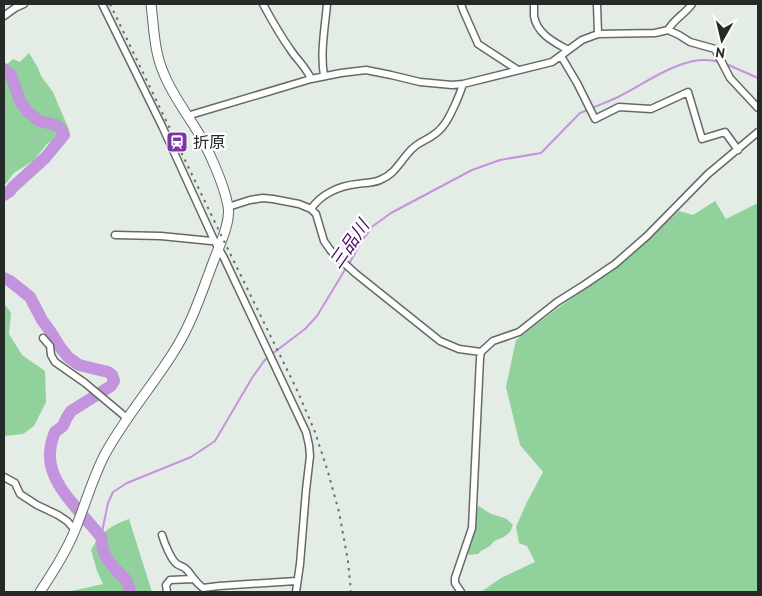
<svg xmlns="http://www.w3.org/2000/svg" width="762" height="596" font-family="'PT Sans','Noto Sans JP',sans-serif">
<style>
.green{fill:#90d19c}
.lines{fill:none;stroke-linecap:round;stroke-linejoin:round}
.stream{stroke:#c393de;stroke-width:2}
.river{stroke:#c393de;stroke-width:12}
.minor-casing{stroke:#646b65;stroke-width:9}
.tertiary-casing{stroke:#646b65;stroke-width:11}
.minor{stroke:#fff;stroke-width:6}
.tertiary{stroke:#fff;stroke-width:9}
.rail{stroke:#696f6a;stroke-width:2;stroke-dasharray:2.5 5;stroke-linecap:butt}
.labels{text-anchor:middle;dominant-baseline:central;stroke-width:4.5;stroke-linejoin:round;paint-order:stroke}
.poi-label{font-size:16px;fill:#272b28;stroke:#fff;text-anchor:start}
.water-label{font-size:18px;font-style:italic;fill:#4f0e69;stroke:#fff}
</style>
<rect width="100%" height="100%" fill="#e4ede5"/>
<path class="green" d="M29,53L38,68L41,76L53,92L69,130L47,144L33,161L14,173L4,186V67L13,59L20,62Z
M715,201L726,219L758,203V592H481L501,578L535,562L527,546L519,543L516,527L526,504L543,472L520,445L506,387L516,340L559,307L616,268L679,211L693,215Z
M4,303L11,313L9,334L22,355L45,371L46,402L34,426L23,434L4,436Z
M479,506C484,509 489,514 495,515C504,519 505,516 513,525L510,532L504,537L494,541L490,546L481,551L478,554L469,555L467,551C469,544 473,538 474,531C477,521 471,515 479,506Z
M129,519L152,592H67L103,584L97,571L91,550C101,532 110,526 129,519Z"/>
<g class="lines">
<path class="stream" d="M724,63L758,78
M592,108C601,104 610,101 618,97C647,83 685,52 719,62
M349,264L361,242L373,226L391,213L472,170L500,160L541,153L580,113L588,110
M272,354L305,329L317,316L346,268
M101,537L108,503L113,492L127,483L191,457L215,441L252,378L264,361L268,357"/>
<path class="river" d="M4,69L11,75L20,101L27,111L39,121L56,125L62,130L64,135L45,158L13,187L10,191L4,195
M4,278L10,281L30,297L42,320L50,331L60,347L68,357L79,365L108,372L112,375L114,381L111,386L71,411L66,419L63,426L55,432C52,439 50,447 50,455C49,486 84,514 101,537C102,541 102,545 103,549C104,555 109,562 113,566C121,577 128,577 130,592"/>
<g class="minor-casing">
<path id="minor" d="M102,4L162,126L214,240L224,258L306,432L309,445L310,456L306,490L300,564L296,592
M263,4C271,19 280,35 290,49C297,60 306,67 311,79
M461,4L463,10L478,44L518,70
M534,4C534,8 534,12 534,16C537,34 554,42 568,50
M597,4L598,34
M4,16L15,8L24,4
M668,30C674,19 685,14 692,4
M561,56L577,83L595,119L619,107L651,109L688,92L702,139L725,132L738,150
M324,76C320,52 325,28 327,4
M187,116L311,79L341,73L366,70L391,75L420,82L452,85L463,84L552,62L582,40L598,34L655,33L668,30L679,35L690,42L715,49L730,78L758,108
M228,207L250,200L263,198L273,199L299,204L311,209L316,214L324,241L331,251L355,273L440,341L459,349L481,352
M311,209C321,194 339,186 357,184C364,183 373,183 380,180C395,174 399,163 410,151C417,143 423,142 432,136C435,134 441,129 443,126C450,118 460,94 463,84
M115,235L161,236L211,241L214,240
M43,338L50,346L51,355L55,362L85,383L128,419
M4,477L15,483L20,494L37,505L58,515L67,521L75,530
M162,535C164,542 171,560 177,564C181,567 184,566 187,570C194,578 194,581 203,588L219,586L296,581
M167,592L166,585L170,580L193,579
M461,592L455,583V578L472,528L480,358L481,352L493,341L519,332L557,302L584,285L615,264L647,236L708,174L758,132"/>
</g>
<g class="tertiary-casing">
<path id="tertiary" d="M40,592C53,572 66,552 75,530C85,505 92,480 104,456C123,420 151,388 173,353C192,324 202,291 214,260C220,244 231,222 228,206C224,184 208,148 196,129C185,111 172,94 164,74C154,52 154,28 151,4"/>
</g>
<use href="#minor" class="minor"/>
<use href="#tertiary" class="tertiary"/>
<path class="rail" d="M110,4L222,237L297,390L315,432L328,472L339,512L348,561L351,592"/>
</g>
<defs>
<g id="station-square" transform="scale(1.125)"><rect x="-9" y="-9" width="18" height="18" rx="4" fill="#8134a5" stroke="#fff"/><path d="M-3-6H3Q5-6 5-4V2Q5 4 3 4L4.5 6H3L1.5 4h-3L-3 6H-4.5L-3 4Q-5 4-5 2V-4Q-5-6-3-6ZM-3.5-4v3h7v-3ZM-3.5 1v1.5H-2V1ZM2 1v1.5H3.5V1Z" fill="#fff"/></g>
</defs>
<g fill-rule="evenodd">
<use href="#station-square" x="177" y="142"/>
</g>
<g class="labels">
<g class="poi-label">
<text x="193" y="142">折原</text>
</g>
<g class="water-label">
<text transform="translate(349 244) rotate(-55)">三品川</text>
</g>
</g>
<rect width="762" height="596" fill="none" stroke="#272b28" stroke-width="10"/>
<g transform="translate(722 40) rotate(188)" stroke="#ffffff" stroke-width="4" paint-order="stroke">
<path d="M0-4L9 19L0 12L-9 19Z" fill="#272b28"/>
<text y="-8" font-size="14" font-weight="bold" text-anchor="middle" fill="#272b28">N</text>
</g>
</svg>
